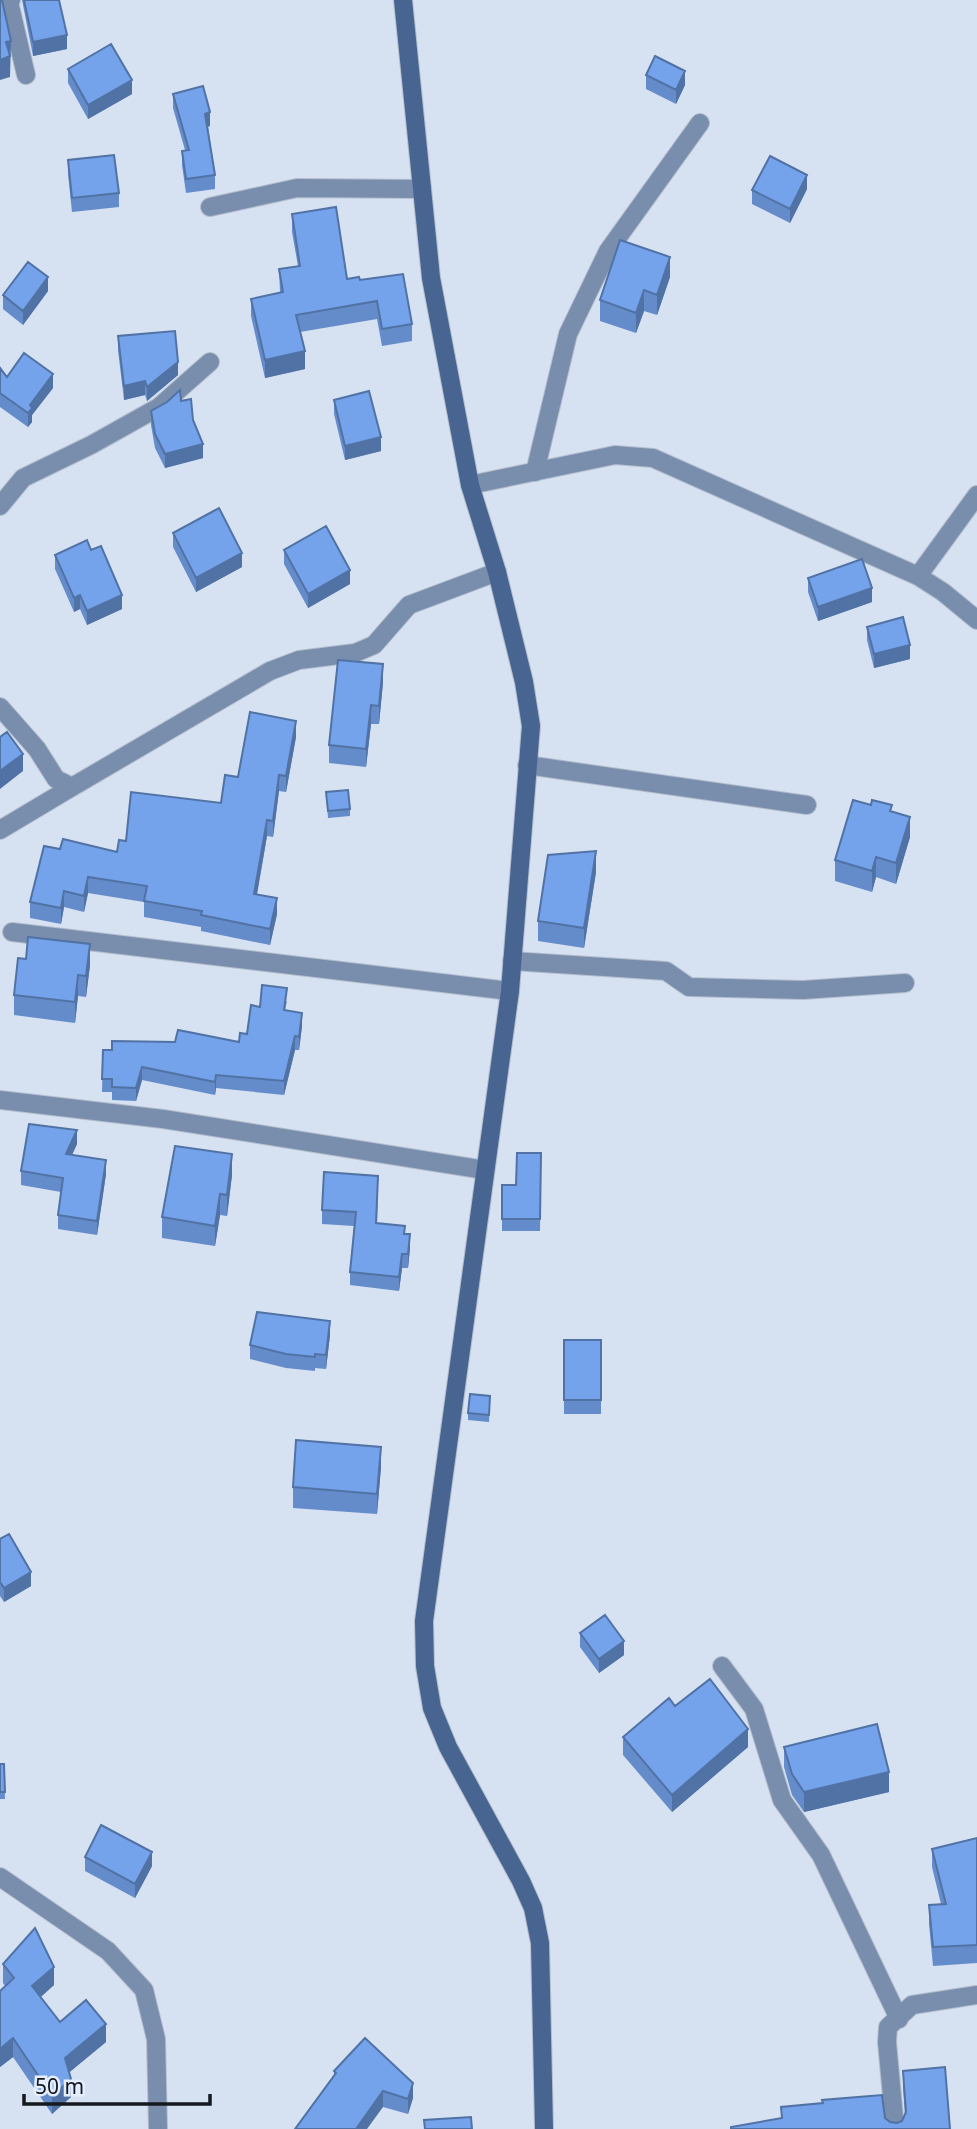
<svg xmlns="http://www.w3.org/2000/svg" width="977" height="2129" font-family="'Noto Sans',sans-serif">
<style>
.lines{fill:none;stroke-linecap:round;stroke-linejoin:round}
.street-casing{stroke:#b3bdcc;stroke-width:20}
.secondary-casing{stroke:#b3bdcc;stroke-width:20}
.street{stroke:#798dad;stroke-width:18}
.secondary{stroke:#486592;stroke-width:18}
.wall{fill:#648cca}
.shaded-wall{fill:#5172a4}
.building{fill:#74a3eb;stroke:#5172a4;stroke-width:2}
</style>
<rect width="100%" height="100%" fill="#d6e1f2"/>
<g class="lines">
<g class="street-casing">
<path id="street" d="M11,0L9,2L26,75
M210,207L297,188L422,189
M535,472L568,334L608,251L700,123
M470,485L615,455L653,458L918,576L943,592L977,620
M0,506L23,478L91,445L159,407L210,362
M918,576L977,495
M0,707L37,749L56,779L72,787L270,671L299,660L355,653L374,645L409,605L497,572
M527,765L807,805
M0,830L72,787
M12,932L510,991
M512,961L666,971L689,987L803,990L905,983
M0,1100L163,1119L485,1170
M722,1666L754,1709L782,1800L821,1855L899,2019
M0,1877L108,1951L144,1990L156,2039L158,2129
M895,2129L887,2042L888,2027L912,2005L977,1995"/>
</g>
<g class="secondary-casing">
<path id="secondary" d="M403,0L431,278L470,485L497,572L524,682L531,726L510,991L424,1621L425,1666L432,1708L448,1747L521,1881L533,1908L540,1943L544,2129"/>
</g>
<use href="#street" class="street"/>
<use href="#secondary" class="secondary"/>
</g>
<path class="wall" d="M22,0H59L67,49L33,56Z
M68,69L132,94L88,119L68,83Z
M646,75L685,85L676,104L646,89Z
M173,94L210,126L208,127L215,175V189L186,193L182,165V151L185,150L173,108Z
M68,160L119,193V207L72,212L68,174Z
M807,189L790,223L752,204V190Z
M292,214L347,279L360,280L412,324V341L382,346L377,319L300,332L305,369L265,378L251,316V299L280,292L279,269L298,266L292,232Z
M670,277L657,315L644,311L636,333L600,321V300Z
M48,291L23,325L3,309V295Z
M118,336L178,375L147,401L145,395L124,400L118,350Z
M0,368L7,377L53,388L32,415V422L28,427L0,407Z
M334,400L381,451L345,460L334,414Z
M181,401L193,420L203,458L165,468L155,448L151,425V411Z
M173,533L242,567L196,592L173,547Z
M91,550L122,609L87,625L80,609L74,612L55,569V555Z
M284,550L350,584L308,608L284,564Z
M808,578L872,602L818,621L808,592Z
M867,627L910,659L874,668L867,640Z
M383,682L379,724H371L366,767L329,763V745Z
M296,737L286,792L279,791L273,837L267,836L257,895L277,914L270,945L201,931V927L144,917V902L88,893L84,912L64,907L61,924L30,918V902L60,849L117,852L126,841L221,803L238,777Z
M326,792L350,809V816L328,818Z
M892,812L910,837L896,884L876,877L872,892L835,881V860Z
M596,872L584,948L538,941V921Z
M26,959L90,965L86,997L78,996L75,1023L14,1015V995Z
M287,1001L285,1010L302,1026L299,1050H295L284,1095L216,1088L215,1095L142,1080L136,1101L112,1100V1092H102L103,1050H112L175,1042H239L247,1034L260,1007Z
M77,1144L72,1155L106,1174L97,1235L58,1229V1215L61,1192L21,1185V1171Z
M541,1153L540,1231H502V1185H516Z
M232,1175L227,1216L220,1215L215,1246L162,1238V1217Z
M378,1190L377,1223L405,1234L410,1248L408,1268H402L399,1291L350,1285V1272L354,1226L322,1224V1210Z
M330,1335L326,1369L315,1368V1371L286,1368L250,1359V1345Z
M564,1340H601V1414H564Z
M490,1403L489,1422L468,1420V1413Z
M381,1467L377,1514L293,1508V1487Z
M0,1539L31,1586L4,1602L0,1596Z
M580,1633L624,1655L599,1673L580,1647Z
M675,1706L748,1747L672,1812L623,1755V1737Z
M784,1747L889,1792L804,1812L792,1795L784,1767Z
M0,1764H4L5,1799H0Z
M977,1838V1963L933,1966L929,1924V1905L941,1904L932,1867V1849Z
M85,1857L152,1866L135,1898L85,1871Z
M3,1964L54,1985L40,1997L60,2022L106,2042L69,2072L71,2097L52,2114L13,2057L0,2067V1991L5,1986L3,1983Z
M334,2071L413,2098L408,2114L383,2107L334,2076Z
M903,2071L950,2129L781,2118V2107L822,2103L885,2118L890,2122L897,2123L902,2121L905,2115L903,2088Z"/>
<path class="shaded-wall" d="M67,35V49L33,56V42Z
M11,41L10,77L0,80V60L6,42Z
M685,71V85L676,104V90Z
M132,80V94L88,119V105Z
M210,112V126L205,127V114Z
M807,175V189L790,223V209Z
M670,257V277L657,315V295Z
M48,277V291L23,325V311Z
M644,290V311L636,333V313Z
M305,351V369L265,378V360Z
M178,362V375L147,401V387Z
M53,374V388L32,415V422L28,427V413L30,405Z
M145,381V395L124,400V386Z
M381,437V451L345,460V446Z
M203,444V458L165,468V454Z
M242,553V567L196,592V578Z
M350,570V584L308,608V594Z
M872,588V602L818,621V607Z
M80,595V609L74,612V598Z
M122,595V609L87,625V611Z
M910,645V659L874,668V654Z
M383,664V682L379,724V706Z
M371,705V724L366,767V749Z
M296,721V737L286,792V776Z
M23,754V771L0,789V771Z
M279,775V791L273,837V821Z
M910,817V837L896,884V863Z
M267,820V836L254,910V894Z
M596,851V872L584,948V928Z
M876,857V877L872,892V871Z
M88,877V893L84,912V896Z
M64,891V907L61,924V908Z
M277,898V914L270,945V929Z
M90,944V965L86,997V976Z
M78,975V996L75,1023V1002Z
M302,1013V1026L299,1050V1037Z
M295,1036V1050L284,1095V1081Z
M142,1067V1080L136,1101V1088Z
M216,1075V1088L215,1095V1082Z
M77,1130V1144L66,1168V1154Z
M232,1154V1175L227,1216V1195Z
M106,1160V1174L97,1235V1221Z
M220,1194V1215L215,1246V1226Z
M410,1234V1248L408,1268V1254Z
M402,1254V1268L399,1291V1277Z
M330,1321V1335L326,1369V1355Z
M381,1447V1467L377,1514V1494Z
M31,1572V1586L4,1602V1588Z
M624,1641V1655L599,1673V1659Z
M748,1729V1747L672,1812V1795Z
M889,1772V1792L804,1812V1792Z
M152,1852V1866L135,1898V1884Z
M54,1967V1985L32,2005V1986Z
M106,2024V2042L65,2076V2058Z
M13,2038V2057L0,2067V2049Z
M71,2079V2097L52,2114V2096Z
M413,2083V2098L408,2114V2099Z
M383,2091V2107L367,2129H356Z"/>
<path class="building" d="M0,0H2L11,41L6,42L10,56L0,60Z
M24,0H59L67,35L33,42Z
M111,44L132,80L88,105L68,69Z
M655,56L685,71L676,90L646,75Z
M203,86L210,112L205,114L215,175L186,179L182,151L189,150L173,94Z
M114,155L119,193L72,198L68,160Z
M770,156L807,175L790,209L752,190Z
M336,207L347,279L359,277L360,280L403,274L412,324L382,329L377,301L296,315L305,351L265,360L251,299L283,292L279,269L300,266L292,214Z
M620,240L670,257L657,295L644,290L636,313L600,300Z
M28,262L48,277L23,311L3,295Z
M175,331L178,362L147,387L145,381L124,386L118,336Z
M24,353L53,374L30,405L32,408L28,413L0,393V368L7,377Z
M180,390L181,401L191,399L193,420L203,444L165,454L155,434L151,411L167,402Z
M369,391L381,437L345,446L334,400Z
M219,508L242,553L196,578L173,533Z
M326,526L350,570L308,594L284,550Z
M87,540L91,550L101,546L122,595L87,611L80,595L74,598L55,555Z
M862,559L872,588L818,607L808,578Z
M903,617L910,645L874,654L867,627Z
M338,660L383,664L379,706L371,705L366,749L329,745Z
M250,712L296,721L286,776L279,775L273,821L267,820L254,894L277,898L270,929L201,915L202,911L144,901L147,886L88,877L84,896L64,891L61,908L30,902L44,846L60,849L63,839L117,852L119,840L126,841L131,792L221,803L225,775L238,777Z
M7,732L23,754L0,771V737Z
M348,790L350,809L328,811L326,792Z
M853,800L871,805L872,800L892,805L890,811L910,817L896,863L876,857L872,871L835,860Z
M596,851L584,928L538,921L548,855Z
M28,937L90,944L86,976L78,975L75,1002L14,995L18,958L26,959Z
M262,985L287,988L284,1010L302,1013L299,1037L295,1036L284,1081L216,1075L215,1082L142,1067L136,1088L112,1087V1079H102L103,1050H112V1041L175,1042L178,1030L239,1042L240,1033L247,1034L251,1005L260,1007Z
M29,1124L77,1130L66,1154L106,1160L97,1221L58,1215L63,1178L21,1171Z
M175,1146L232,1154L227,1195L220,1194L215,1226L162,1217Z
M517,1153H541L540,1219H502V1185H516Z
M324,1172L378,1176L376,1223L405,1226L404,1234H410L408,1254H402L399,1277L350,1272L356,1212L322,1210Z
M257,1312L330,1321L326,1355L315,1354V1357L286,1354L250,1345Z
M564,1340H601V1400H564Z
M470,1394L490,1396L489,1415L468,1413Z
M296,1440L381,1447L377,1494L293,1487Z
M9,1534L31,1572L4,1588L0,1582V1539Z
M605,1615L624,1641L599,1659L580,1633Z
M710,1679L748,1729L672,1795L623,1737L669,1698L675,1706Z
M877,1724L889,1772L804,1792L792,1774L784,1747Z
M0,1764H4L5,1792H0Z
M101,1825L152,1852L135,1884L85,1857Z
M977,1838V1945L933,1947L929,1905L946,1904L932,1849Z
M35,1928L54,1967L32,1986L60,2022L86,2000L106,2024L65,2058L71,2079L52,2096L13,2038L0,2049V1991L14,1978L3,1964Z
M365,2038L413,2083L408,2099L383,2091L356,2129H295L336,2073L334,2071Z
M945,2067L950,2129H731V2127L782,2118L781,2107L823,2103L822,2100L882,2095L885,2118L890,2122L897,2123L902,2121L906,2112L903,2071Z
M471,2117L472,2129H425L424,2120Z"/>
<path d="M24 2094v10h186v-10" fill="none" stroke="#15181e" stroke-width="3.5"/>
<text x="35" y="2094" font-size="21" fill="#15181e" stroke="#e4eeff" stroke-width="5" paint-order="stroke">50 m</text>
</svg>
